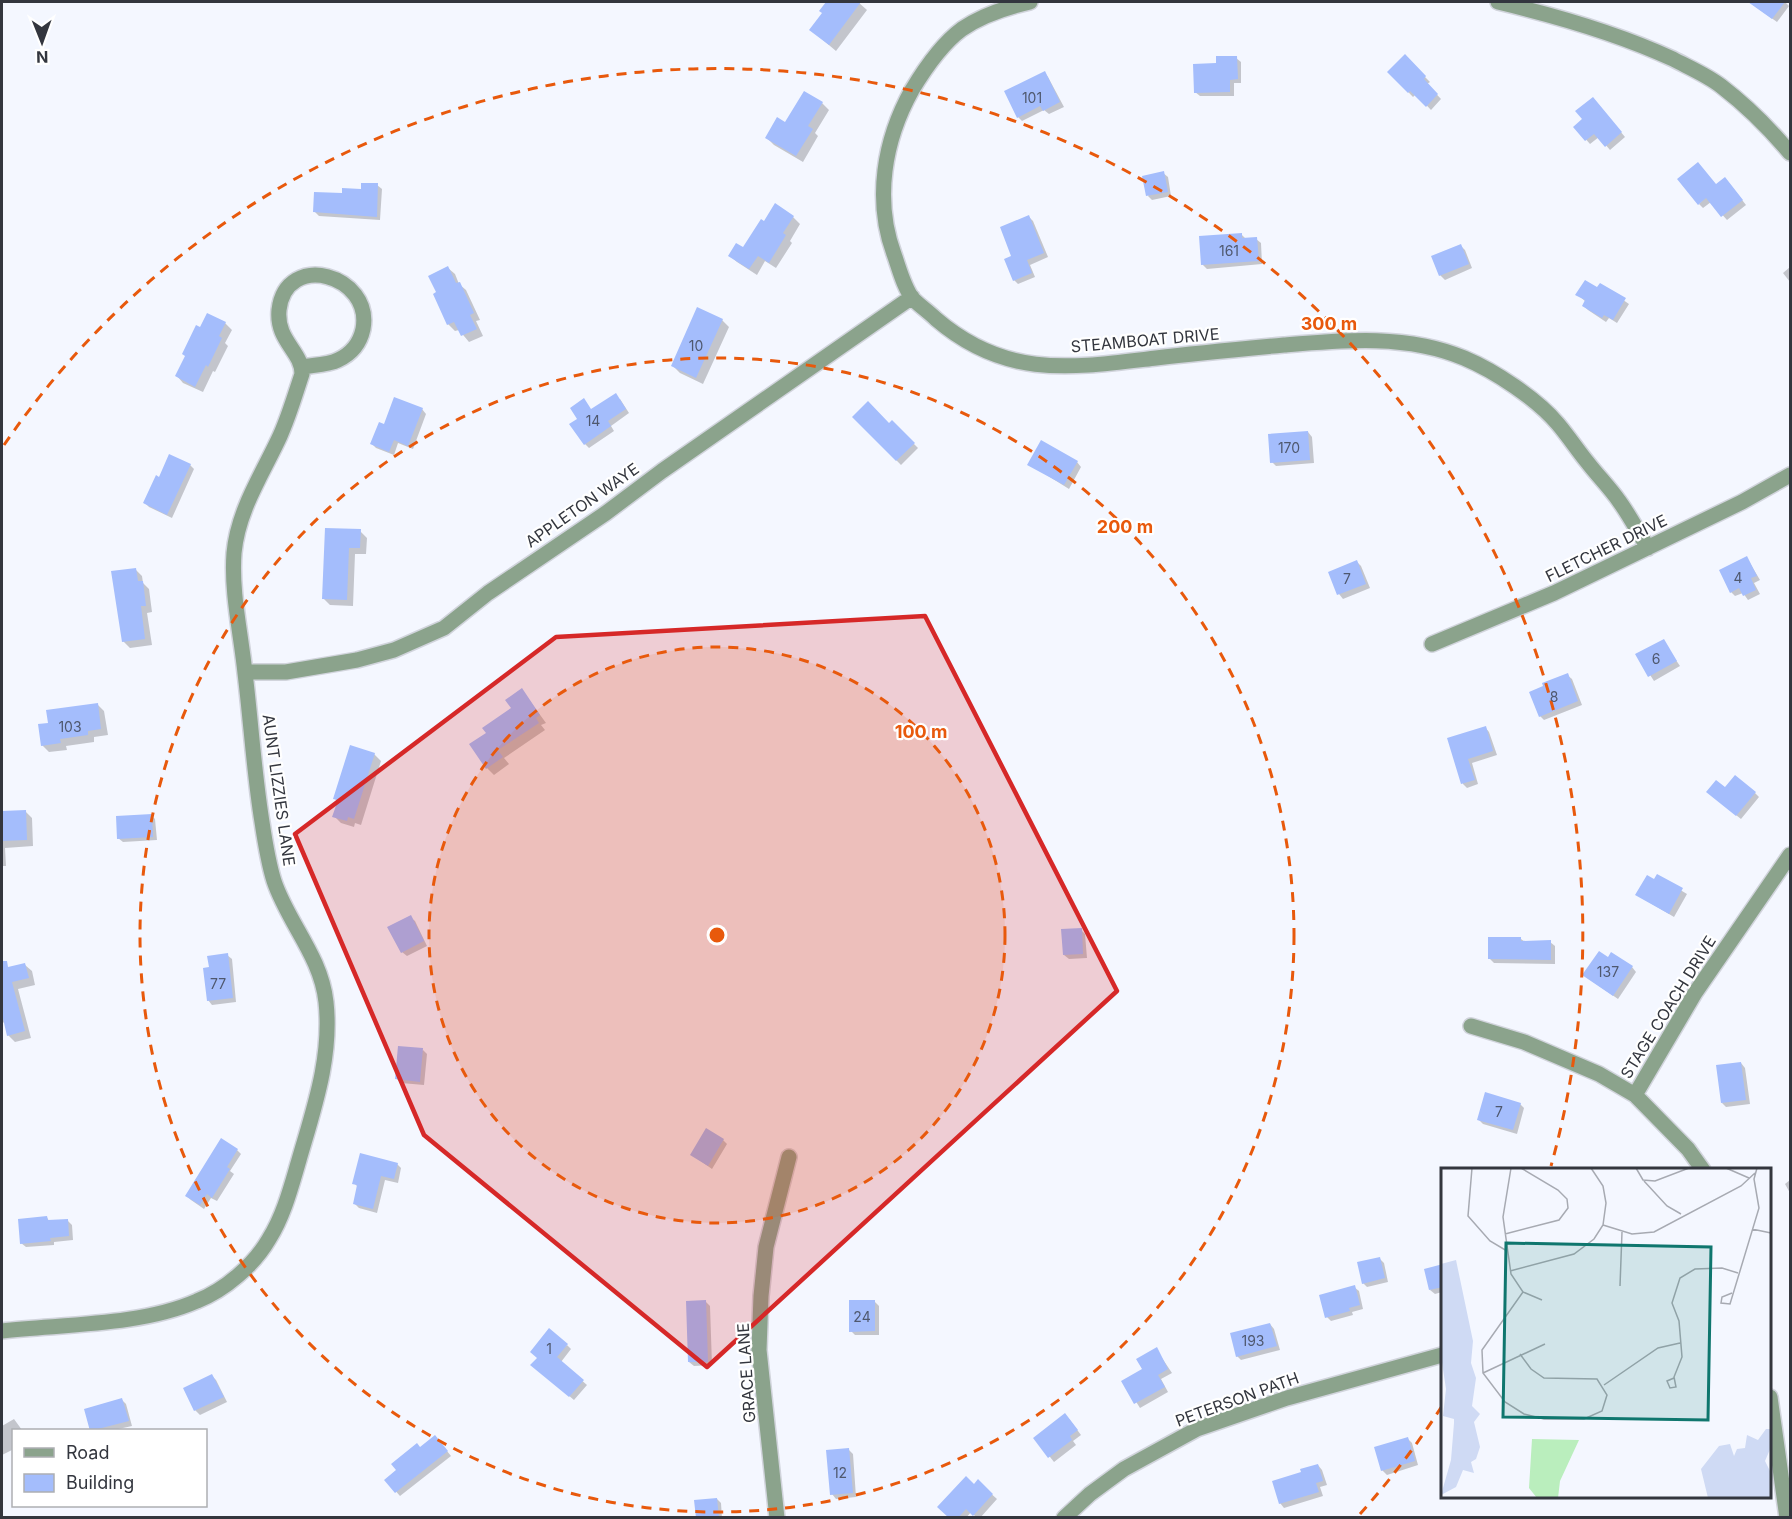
<svg xmlns="http://www.w3.org/2000/svg" width="1792" height="1519" font-family="Inter,sans-serif">
<style>
.shadow{fill:#0003}
.building{fill:#a4bdfc}
.lines{fill:none;stroke-linecap:round;stroke-linejoin:round}
.minor-casing{stroke:#d1d4dc;stroke-width:18}
.minor{stroke:#8ba38c;stroke-width:15}
.marked{fill:#d62828;fill-opacity:0.2;stroke:#d62828;stroke-width:4.5;stroke-linejoin:round}
.ring{fill:none;stroke:#e8590c;stroke-width:3;stroke-dasharray:10 8}
.labels{text-anchor:middle;dominant-baseline:central;stroke-width:4.5;stroke-linejoin:round;paint-order:stroke}
.number-label{font-size:14px;fill:#4f586e}
.street-label{font-size:16px;fill:#33363e;stroke:#fff}
.inset-road{fill:none;stroke:#a7aab2;stroke-width:1.5}
.view{fill:#0f766e;fill-opacity:0.15;stroke:#0f766e;stroke-width:3}
.inset-edge{fill:none;stroke:#33363e;stroke-width:3}
.centre{fill:#e8590c;stroke:#fff;stroke-width:3}
.ring-label{font-size:18px;text-anchor:middle;font-weight:bold;fill:#e8590c;stroke:#fff;stroke-width:4.5;stroke-linejoin:round;paint-order:stroke}
</style>
<rect width="100%" height="100%" fill="#f4f7ff"/>
<path class="shadow" d="M828,2H858L867,10L836,51L811,30L823,13L821,11Z
M1749,2H1785L1789,6L1777,22Z
M1405,57L1430,82L1427,84L1441,99L1431,110L1416,94L1413,97L1389,72Z
M1236,58L1241,62V83H1234V96H1200L1195,92L1218,65Z
M1044,72L1048,77L1064,107L1049,114L1044,110L1022,121L1018,117Z
M822,103L829,110L815,133L818,136L803,162L774,145L767,138Z
M1597,103L1625,137L1610,150L1599,137L1590,144L1575,127Z
M1163,173L1168,177L1171,196L1152,200L1148,196Z
M1729,183L1746,205L1727,220L1711,202L1703,208L1699,204L1716,186Z
M377,185L382,189L380,220L319,216L314,211L344,195Z
M793,217L800,224L790,241L792,243L776,268L765,261L757,275L737,262L730,256L743,249L764,223Z
M1029,217L1033,221L1048,257L1030,265L1035,277L1018,284L1014,280L1013,257Z
M1241,234L1246,239H1256L1261,243L1262,264L1207,269L1202,264Z
M1460,245L1465,250L1472,268L1445,280L1440,275Z
M1790,267V282L1783,273Z
M448,268L455,274L459,284L466,290L480,320L476,321L483,336L469,342L459,330L455,331L448,324L438,293Z
M1601,285L1629,304L1617,323L1609,318L1606,322L1588,310L1584,306L1586,302L1577,294L1598,289Z
M722,320L729,327L703,384L680,373L673,366Z
M225,323L232,330L225,343L228,346L215,372L213,371L203,392L183,383L177,376L201,329Z
M620,399L629,413L611,426L614,431L589,448L585,444L579,419L592,411Z
M422,409L426,414L413,449L398,443L394,455L376,448L372,444L385,426Z
M854,417L889,425L892,422L918,448L901,465Z
M1308,432L1312,437L1314,463L1276,466L1272,462Z
M1077,462L1081,467L1069,489L1029,464Z
M190,465L194,469L172,518L149,507L145,503L160,479Z
M326,529L360,531L367,538L366,554H355L353,606L330,605L323,598Z
M1747,558L1760,580L1754,583L1760,594L1748,600L1743,593L1735,596L1731,592Z
M1357,562L1361,566L1370,588L1343,599L1339,594L1330,573Z
M135,569L142,576L143,583L149,589L152,612L147,613L152,645L130,648L123,641Z
M1663,641L1680,666L1654,681L1637,655Z
M1567,675L1572,679L1582,705L1544,720L1540,716Z
M522,690L546,723L541,725L545,730L504,758L509,764L494,775L487,768L488,733L513,708Z
M97,704L104,711L108,735L94,737V742L66,746L67,750L49,752L42,745L49,724Z
M1485,727L1489,732L1497,755L1472,763L1478,784L1467,788L1463,784L1449,739Z
M374,754L381,761L361,825L355,823L354,827L341,823L334,816L339,802L335,799Z
M1725,789L1755,793L1759,797L1741,819L1712,796Z
M25,811L32,818L33,846L5,848L6,866H2V812Z
M151,815L155,819L157,840L123,842L118,838Z
M1657,876L1687,894L1674,917L1637,895L1655,881Z
M410,917L415,921L427,946L407,956L402,952Z
M1081,930L1085,934L1087,958L1069,959L1064,955Z
M1521,939L1525,942H1550L1555,946V964L1494,963L1490,959Z
M227,955L232,959L236,1002L212,1005L208,1000L210,969Z
M1608,959L1632,967L1636,972L1618,999L1589,979Z
M25,965L32,971L35,985L18,989L31,1038L15,1042L8,1035L5,1023L2,1022V971Z
M423,1050L427,1054L424,1085L401,1083L396,1078Z
M1741,1063L1745,1068L1750,1104L1726,1107L1722,1103Z
M1520,1104L1524,1108L1517,1134L1483,1124L1479,1120Z
M723,1140L727,1144L712,1169L692,1155Z
M237,1150L241,1154L230,1171L234,1174L217,1201L211,1198L204,1209L191,1200L187,1196Z
M397,1164L401,1168L398,1183L385,1180L377,1213L359,1208L354,1203L358,1187L354,1183Z
M1790,1180V1193L1785,1184Z
M47,1218L50,1222L67,1220L72,1225L73,1240L54,1242V1245L26,1247L21,1243Z
M1379,1258L1384,1263L1388,1282L1367,1287L1363,1283Z
M1442,1266V1292L1435,1294L1430,1290Z
M1354,1287L1359,1291L1363,1309L1352,1312L1353,1315L1331,1321L1327,1317Z
M706,1302L710,1306L712,1365L694,1366L689,1362Z
M875,1302L879,1306V1335H855L851,1331Z
M1270,1324L1274,1329L1280,1350L1241,1360L1237,1356Z
M567,1345L571,1349L561,1362L587,1385L574,1400L537,1369Z
M1156,1349L1172,1373L1161,1379L1168,1392L1140,1408L1123,1381L1144,1369Z
M212,1376L216,1380L227,1402L200,1415L195,1410Z
M122,1400L126,1404L132,1426L114,1430H92Z
M14,1419L22,1430H14V1449L2,1455V1426Z
M1069,1419L1081,1435L1073,1441L1076,1445L1054,1462L1035,1438Z
M1408,1439L1412,1443L1418,1465L1387,1475L1382,1470Z
M439,1441L451,1456L400,1496L386,1480L420,1448Z
M848,1449L853,1454L856,1497L836,1499L832,1494Z
M1318,1465L1322,1470L1327,1485L1320,1487L1323,1496L1284,1508L1280,1503L1303,1473Z
M978,1482L997,1499L980,1518H977L971,1512L966,1518H950Z
M717,1499L721,1503L722,1518H697Z"/>
<path class="building" d="M826,2H861L829,45L809,30L822,13L819,11Z
M1748,2H1785L1772,19Z
M1405,54L1426,76L1424,79L1438,94L1426,107L1410,91L1408,93L1387,72Z
M1216,56H1237L1238,79L1230,80V92L1194,93L1193,64L1216,63Z
M1045,71L1060,102L1043,111L1040,106L1017,118L1004,91Z
M804,91L823,102L808,126L813,129L796,156L765,138L777,117L785,122Z
M1593,97L1622,132L1605,147L1594,134L1585,141L1573,127L1582,119L1575,111Z
M1698,162L1716,184L1725,177L1743,200L1721,217L1706,198L1698,205L1677,179Z
M1164,171L1168,192L1146,196L1142,176Z
M361,183H378L377,217L313,212L314,192L342,193V188L361,189Z
M775,203L794,216L783,233L786,235L769,263L758,256L749,269L728,256L736,243L743,247L761,219L764,221Z
M1029,215L1044,253L1027,260L1032,273L1013,281L1004,259L1011,256L1000,227Z
M1242,233V238L1257,237L1259,261L1201,265L1199,236Z
M1461,244L1469,264L1439,276L1431,256Z
M448,266L456,283L460,282L474,313L470,315L477,329L461,336L454,322L447,325L433,294L436,292L428,276Z
M1585,280L1597,287L1600,283L1626,298L1613,320L1604,315L1602,318L1582,306L1585,300L1575,295Z
M697,307L723,319L696,378L671,366Z
M207,313L226,322L219,336L222,338L208,367L206,365L195,387L175,376L185,356L182,354L196,325L200,327Z
M616,393L626,409L608,421L611,426L584,445L569,424L577,419L570,408L584,398L591,409Z
M394,397L423,408L408,446L394,440L389,452L370,444L379,422L384,424Z
M868,401L889,423L892,420L915,443L896,461L852,417Z
M1308,431L1310,460L1270,463L1268,434Z
M1041,440L1078,461L1064,485L1027,465Z
M169,454L191,464L167,515L143,503L156,475L159,477Z
M325,528L361,529L360,548H349L347,600L322,599Z
M1747,556L1757,576L1751,578L1756,590L1743,596L1739,588L1730,593L1719,570Z
M1357,560L1366,584L1337,595L1328,572Z
M136,568L138,581H143L146,606H141L145,639L122,642L111,571Z
M1664,639L1677,661L1648,677L1635,654Z
M1568,673L1578,701L1539,717L1529,692L1543,686L1542,683Z
M522,688L540,715L536,718L539,723L498,750L503,757L486,769L469,744L486,733L482,728L511,708L505,700Z
M98,703L101,729L88,731V735L60,739L61,743L41,746L38,724L48,723L46,710Z
M1486,726L1493,751L1468,759L1475,780L1461,784L1447,738Z
M350,745L375,753L354,819L348,817L347,821L332,817L338,800L333,799Z
M1735,775L1756,792L1736,816L1706,792L1716,780L1725,787Z
M26,810L27,840L2,841V811Z
M152,814L153,837L117,839L116,816Z
M1657,874L1683,888L1669,914L1635,895L1647,875L1654,879Z
M411,915L424,941L401,953L387,927Z
M1082,928L1083,954L1063,955L1061,929Z
M1488,937H1521V941L1551,940V960L1488,959Z
M1599,951L1608,957L1611,952L1633,966L1613,996L1582,975Z
M228,953L233,998L207,1001L203,968L209,967L207,956Z
M2,961H7L8,967L25,963L29,978L12,982L25,1031L7,1036L2,1014Z
M398,1046L423,1048L420,1082L395,1079Z
M1741,1062L1746,1100L1721,1103L1716,1065Z
M1485,1092L1521,1103L1513,1130L1477,1120Z
M706,1128L724,1139L708,1166L690,1155Z
M221,1138L238,1149L227,1167L230,1169L212,1198L207,1194L200,1205L185,1196Z
M360,1153L398,1163L394,1179L381,1176L373,1209L353,1204L357,1185L352,1184Z
M47,1216L48,1220L68,1219L69,1236L50,1238L51,1241L20,1244L18,1219Z
M1380,1257L1385,1278L1362,1284L1357,1262Z
M1443,1264V1287L1429,1290L1424,1269Z
M1355,1285L1360,1305L1349,1308L1350,1311L1325,1318L1319,1295Z
M706,1300L708,1362H688L686,1301Z
M849,1300H875V1331L849,1332Z
M1270,1323L1277,1346L1236,1357L1230,1333Z
M549,1328L568,1344L557,1357L584,1380L569,1397L530,1365L537,1358L530,1352Z
M1157,1347L1168,1369L1158,1375L1165,1387L1134,1404L1121,1381L1142,1369L1136,1359Z
M212,1374L224,1397L194,1411L183,1388Z
M122,1398L129,1421L90,1431L84,1409Z
M1065,1413L1078,1430L1070,1436L1072,1440L1048,1458L1033,1438Z
M435,1435L448,1451L395,1493L384,1480L396,1470L391,1464L417,1443L420,1447Z
M1408,1437L1415,1461L1381,1471L1374,1447Z
M849,1448L853,1493L830,1495L826,1450Z
M1318,1464L1323,1481L1316,1483L1319,1492L1279,1504L1272,1481L1301,1472L1300,1469Z
M966,1476L974,1484L978,1479L993,1494L973,1516L966,1509L958,1518H949L937,1507Z
M717,1498L719,1518H696L694,1500Z"/>
<g class="lines">
<g class="minor-casing">
<path id="minor" d="M1030,2C1008,7 981,16 962,29C943,43 924,70 912,90C884,140 874,200 894,254C899,268 904,288 913,299C920,306 929,312 936,319C1006,379 1071,368 1156,358C1198,353 1241,349 1284,345C1343,340 1407,334 1464,358C1495,371 1537,399 1558,424C1569,437 1578,451 1588,463C1598,476 1610,488 1619,501C1630,516 1638,532 1648,548
M1498,2C1557,16 1617,33 1673,59C1688,67 1707,75 1721,86C1747,106 1770,129 1790,153
M1432,644L1554,593L1742,502L1790,475
M245,672H286L357,660L394,650L444,628L488,593L606,513L662,471L912,297
M1471,1026L1524,1042L1599,1074L1635,1095
M1703,1170L1688,1149L1635,1095L1695,993L1790,855
M2,1331C63,1324 140,1326 197,1301C225,1290 254,1265 269,1239C284,1215 291,1187 299,1160C314,1108 332,1057 326,1002C321,956 288,923 274,881C268,862 265,842 262,822C254,773 251,722 245,673C241,634 231,592 234,553C238,510 262,475 280,436C289,416 295,395 302,374C302,351 276,341 279,310C286,250 373,275 363,329C360,343 351,354 338,360C328,365 313,365 302,367
M1770,1397L1787,1518
M777,1518L759,1350L761,1296L766,1247L789,1157
M1064,1518L1090,1494L1124,1469L1197,1429L1287,1398L1442,1355"/>
</g>
<use href="#minor" class="minor"/>
</g>
<path class="marked" d="M925,616L1117,991L707,1367L424,1135L295,834L556,637Z"/>
<circle cx="717" cy="935" r="288" fill="#e8590c" fill-opacity=".12"/>
<g class="ring">
<circle cx="717" cy="935" r="288"/>
<circle cx="717" cy="935" r="577"/>
<path d="M1442 1406A865 865 0 0 1 1360 1514M4 445A865 865 0 0 1 1551 1166"/>
</g>
<g class="labels">
<g class="number-label">
<text x="1032" y="97">101</text>
<text x="1229" y="250">161</text>
<text x="696" y="345">10</text>
<text x="593" y="420">14</text>
<text x="1289" y="447">170</text>
<text x="1738" y="577">4</text>
<text x="1347" y="578">7</text>
<text x="1656" y="658">6</text>
<text x="1554" y="696">8</text>
<text x="70" y="726">103</text>
<text x="1608" y="971">137</text>
<text x="218" y="983">77</text>
<text x="1499" y="1111">7</text>
<text x="862" y="1316">24</text>
<text x="1253" y="1340">193</text>
<text x="549" y="1348">1</text>
<text x="840" y="1472">12</text>
</g>
<g class="street-label">
<text transform="translate(1145 340) rotate(-5)">STEAMBOAT DRIVE</text>
<text transform="translate(582 505) rotate(-35)">APPLETON WAYE</text>
<text transform="translate(1606 548) rotate(-26)">FLETCHER DRIVE</text>
<text transform="translate(279 790) rotate(82)">AUNT LIZZIES LANE</text>
<text transform="translate(1668 1007) rotate(-58)">STAGE COACH DRIVE</text>
<text transform="translate(746 1373) rotate(-94)">GRACE LANE</text>
<text transform="translate(1237 1399) rotate(-20)">PETERSON PATH</text>
</g>
</g>
<g transform="translate(1441 1168)">
<rect width="330" height="330" fill="#f4f7ff"/>
<path d="M91,271L138,272L119,313L117,330H96L88,320Z" fill="#baeebd"/>
<path d="M15,92L32,173L30,195L35,210L31,238L39,246L33,254L39,279L35,291L30,294L33,305L22,302L15,319L0,327L10,292L13,255V251L2,248L5,221L0,188V96ZM325,261H330V279L324,293L330,305L329,330H267L260,301L278,278L289,276L293,288L296,281L304,280L306,267L317,272Z" fill="#cfdaf4"/>
<path class="inset-road" d="M31,0L27,48L49,73L66,83M70,0L62,49L70,106L82,124L41,182L42,205L64,234L83,246L103,251H143L161,243L166,227L156,211L103,210L90,201L79,186M195,0L202,12L214,13L248,0M285,0L308,10M203,13L226,38L240,46M162,57L191,66L213,64L300,18L314,5M311,61L330,65M64,66L118,52L127,40L126,31L117,22L80,0M69,103L133,86L153,71L162,57L165,35L162,18L150,0M179,118L181,64M82,124L101,132M291,125L281,129L280,135L289,136L318,40L313,11L316,0M42,205L104,176M233,210L226,213L229,220L235,219L233,209L241,189L238,153L231,135L239,110L254,101L281,100L297,105M163,217L217,180L239,175"/>
<path class="view" d="M65,75L270,79L267,252L62,249Z"/>
<rect width="330" height="330" class="inset-edge"/>
</g>
<circle cx="717" cy="935" r="9" class="centre"/>
<g class="ring-label">
<text x="1329" y="330">300 m</text>
<text x="1125" y="533">200 m</text>
<text x="921" y="738">100 m</text>
</g>
<rect width="1792" height="1519" fill="none" stroke="#33363e" stroke-width="6"/>
<rect x="12" y="1429" width="195" height="78" fill="#ffffff" stroke="#adafb2" stroke-width="1.5"/>
<rect x="24" y="1448" width="30" height="9" fill="#8ba38c" stroke="#adafb2" stroke-width="1.5"/>
<text x="66" y="1459" font-size="18" fill="#33363e">Road</text>
<rect x="24" y="1474" width="30" height="18" fill="#a4bdfc" stroke="#adafb2" stroke-width="1.5"/>
<text x="66" y="1489" font-size="18" fill="#33363e">Building</text>
<g transform="translate(42 42) rotate(179)" stroke="#ffffff" stroke-width="4.5" paint-order="stroke">
<path d="M0-4.5L10 22L0 15L-10 22Z" fill="#33363e"/>
<text y="-9" font-size="16" font-weight="bold" text-anchor="middle" fill="#33363e">N</text>
</g>
</svg>
